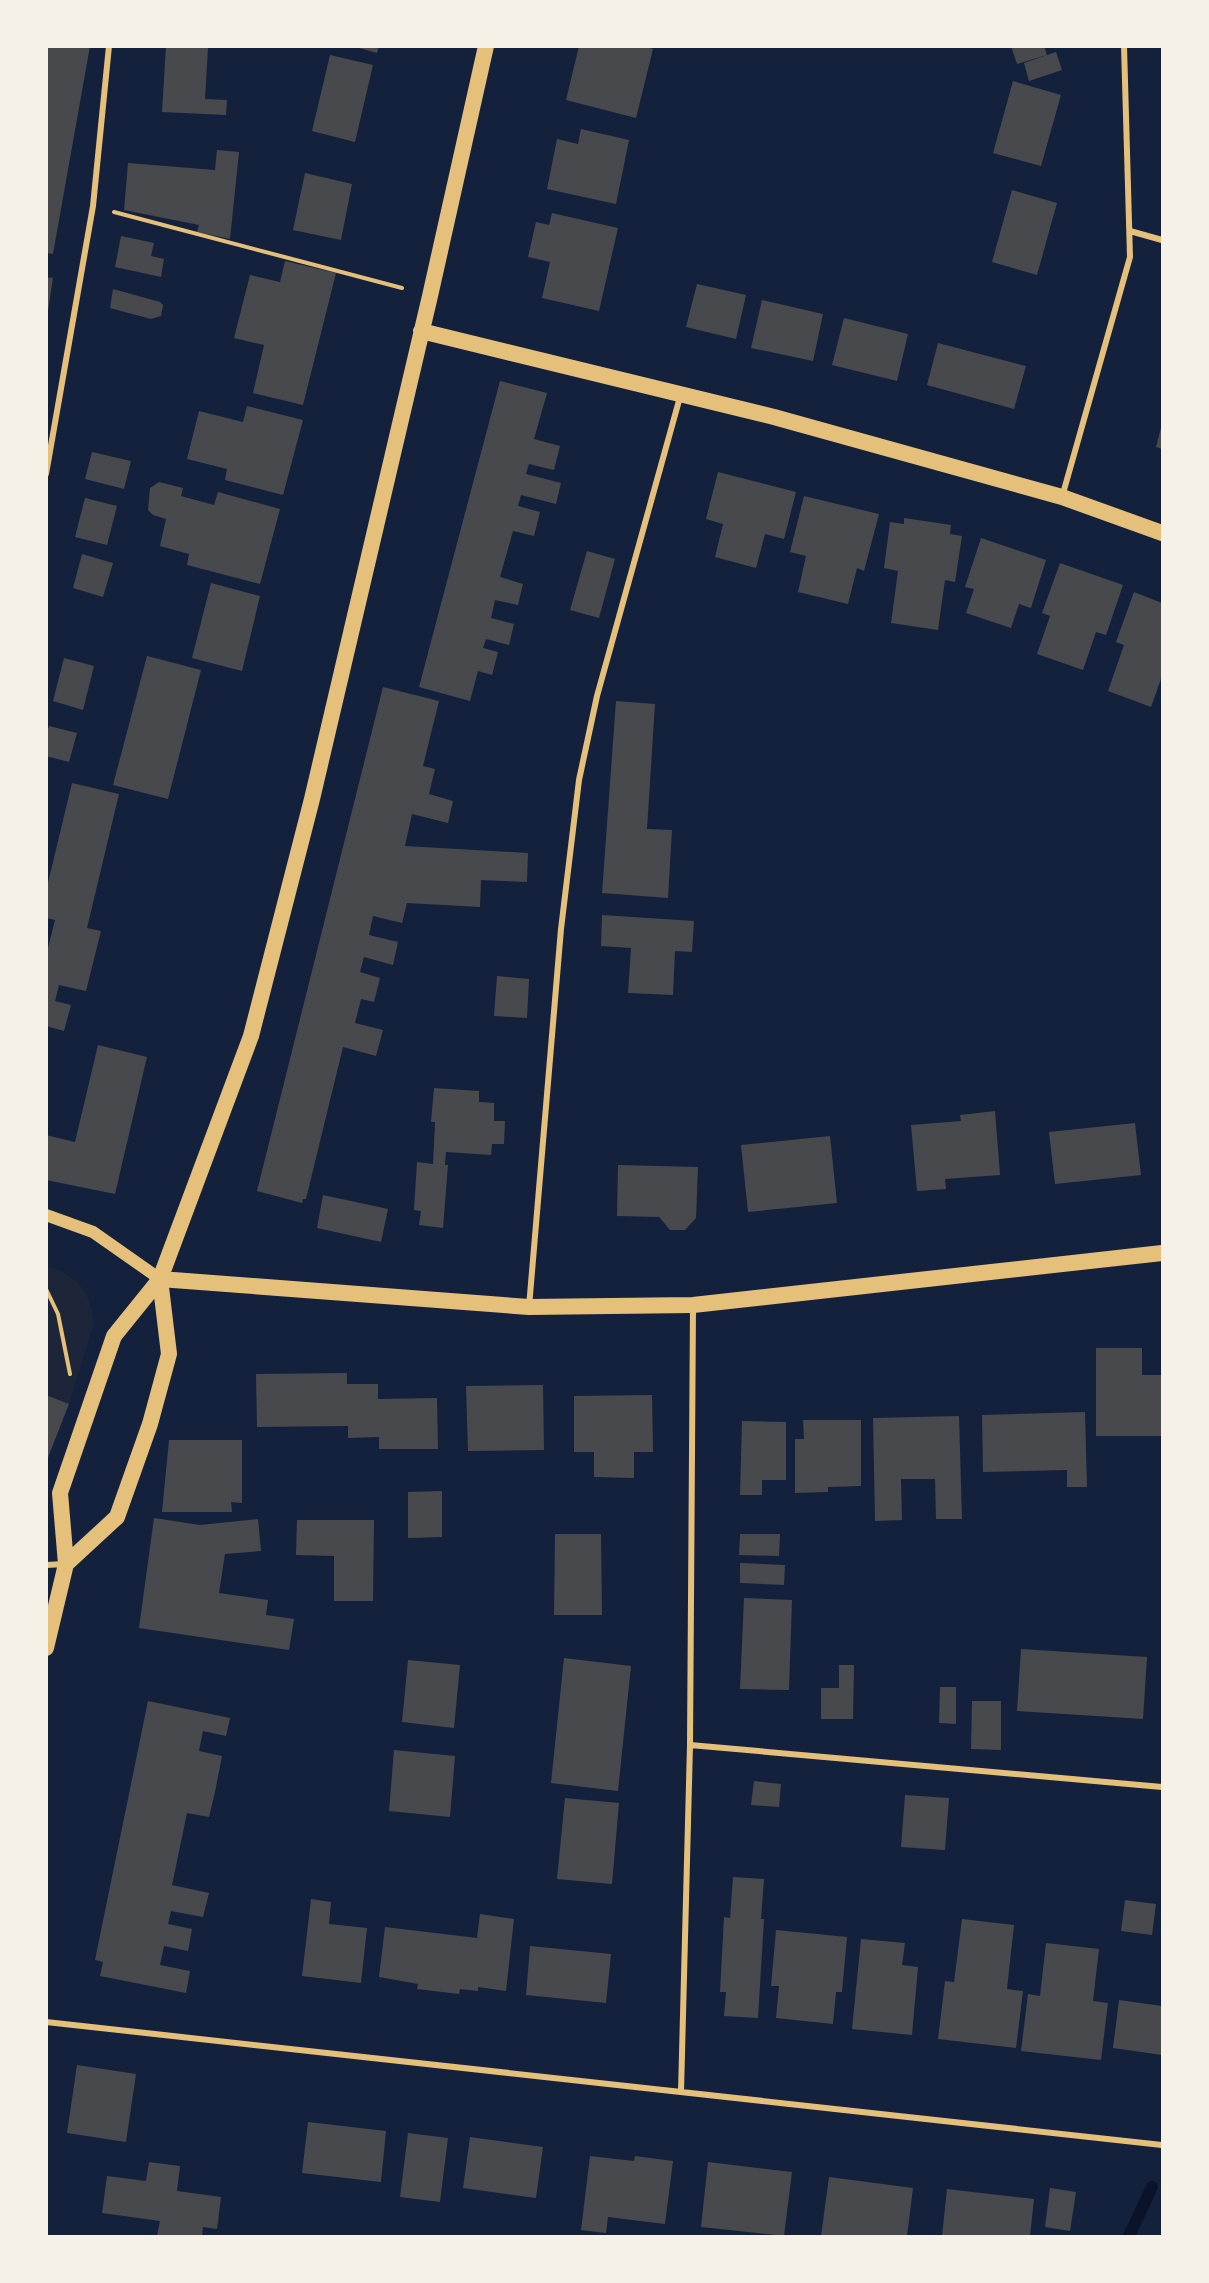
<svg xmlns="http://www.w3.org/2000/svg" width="1209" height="2283" font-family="Manrope,sans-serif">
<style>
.green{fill:#1d2539}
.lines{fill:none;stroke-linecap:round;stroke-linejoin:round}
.stream{stroke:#0b132b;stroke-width:12}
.building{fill:#48494c}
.path{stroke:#e5c07b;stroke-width:4}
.minor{stroke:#e5c07b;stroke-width:6}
.secondary{stroke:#e5c07b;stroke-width:12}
.trunk{stroke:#e5c07b;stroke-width:16}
</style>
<rect width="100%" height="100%" fill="#14213d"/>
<path class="green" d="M46,1266C77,1275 90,1291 94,1323L69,1404L47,1395Z"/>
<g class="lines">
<path class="stream" d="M1129,2236L1152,2187"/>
</g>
<path class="building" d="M46,46H90L53,254L46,253Z
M166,46L208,48L205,99L227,100L226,115L162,112Z
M352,46H379L377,53Z
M579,46H643L653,49L636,118L566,100Z
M1011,46H1044L1047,55L1017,64Z
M1056,52L1062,70L1029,81L1024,63Z
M330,55L373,65L355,142L312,131Z
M1013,81L1061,95L1041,166L993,153Z
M581,129L629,140L616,204L547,189L557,139L578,144Z
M217,150L239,152L230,239L197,232L199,225L124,210L128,163L215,170Z
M305,173L352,184L341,240L293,230Z
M1012,190L1057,203L1037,275L992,262Z
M552,213L618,228L599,311L542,298L550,262L528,257L536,222L549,225Z
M121,236L154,243L151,256L164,259L161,277L115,267Z
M285,261L336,273L303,405L253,393L264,345L234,338L250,275L280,282Z
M46,277L53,278L48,311L46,310Z
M697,284L746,295L736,339L686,327Z
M113,289L160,302L163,305L161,316L151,319L110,308Z
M762,300L823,314L813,361L751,348Z
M844,318L908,334L897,381L832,365Z
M938,343L1026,366L1014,409L927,385Z
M500,381L547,393L534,439L560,446L554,470L529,464L526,474L561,483L556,504L521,495L518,506L540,512L534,536L513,531L500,577L523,584L518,605L495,600L491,618L514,624L509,645L486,639L483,648L498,652L492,675L478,671L470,701L419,687Z
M247,406L303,420L283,495L225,480L227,469L187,459L199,411L243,422Z
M1162,424V449L1156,447Z
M92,452L131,461L124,489L85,479Z
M718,472L796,492L784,539L765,534L756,568L715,557L723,524L706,519Z
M159,482L183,488L181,496L214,505L218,492L280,509L260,584L187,565L189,554L160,546L166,519L153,515L148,510L150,488Z
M804,496L879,514L864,571L857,568L848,604L798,592L806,556L790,552Z
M85,498L117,506L107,545L75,537Z
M904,518L951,525L950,534L962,536L955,582L945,580L938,630L891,623L898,571L884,568L890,522L904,524Z
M981,538L1046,560L1031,608L1019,604L1011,628L966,613L974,589L965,587Z
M587,551L615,559L599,618L570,610Z
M82,554L113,563L103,597L73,588Z
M1060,563L1123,585L1106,635L1096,632L1083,670L1037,654L1050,616L1042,613Z
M211,583L260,596L242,671L192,658Z
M1134,592L1162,603V676L1151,707L1108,691L1124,645L1116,642Z
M147,656L201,670L168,799L113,785Z
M64,658L94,666L83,710L53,701Z
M383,687L439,701L423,766L435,769L429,794L453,801L448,823L412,814L405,846L528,853L527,882L481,880L480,907L407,903L402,923L373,916L369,935L398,942L393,965L364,957L360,972L380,978L374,1002L361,999L355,1023L383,1030L376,1056L343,1047L306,1199H303L302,1203L257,1191Z
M616,701L655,704L647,829L672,830L668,898L602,893Z
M49,726L77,733L69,762L46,756V735Z
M72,783L119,794L87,928L101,931L86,991L59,985L55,1001L71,1005L64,1031L46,1026V956L55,920L46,918V891Z
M602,915L694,921L692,952L675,951L673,995L628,993L631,948L601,946Z
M497,976L529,979L527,1018L494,1016Z
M98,1045L147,1057L115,1194L46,1180V1135L75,1142Z
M434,1088L479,1091V1102L494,1103V1121H505L504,1144H492L491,1155L446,1152L445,1165H448L443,1228L419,1225L421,1211L414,1210L417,1162L433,1164L435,1122H431Z
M995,1111L1000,1175L945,1179L946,1189L917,1191L911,1125L961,1121L960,1115Z
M1135,1123L1141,1175L1055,1184L1049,1132Z
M830,1136L837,1203L748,1212L741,1145Z
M618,1165L698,1167L696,1218L685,1230H670L659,1217L617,1216Z
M323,1195L388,1209L381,1242L317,1228Z
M1096,1348H1142V1375H1162V1436H1096Z
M347,1373V1384H378V1399L437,1398L438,1449H379V1437L348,1438V1426L257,1427L256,1374Z
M543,1385L544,1450L468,1451L466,1386Z
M46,1395L69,1404L47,1460H46Z
M652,1395L653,1452H634V1478L594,1477V1452H574V1396Z
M1085,1412L1087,1487H1067V1470L983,1472L982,1415Z
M959,1416L962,1519H936L935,1479H901L902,1520L875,1521L873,1418Z
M803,1420H861V1486L828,1487V1492L795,1493V1439H804Z
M742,1421L786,1422V1480H762V1495H740Z
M169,1440H242V1503L231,1502L232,1512H162Z
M442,1491V1537L408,1538V1492Z
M154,1518L200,1525L258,1519L261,1551L225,1554L219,1593L268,1600L266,1615L294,1619L289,1650L139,1628Z
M297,1520H374L373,1601H334V1556L296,1555Z
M555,1534H601L602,1615H554Z
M740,1534H780L779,1556L739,1555Z
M740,1563L785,1565L784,1585L740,1583Z
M744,1598L792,1600L789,1690L740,1689Z
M1021,1649L1147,1657L1143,1719L1017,1711Z
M564,1658L631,1666L618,1791L551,1783Z
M408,1660L460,1665L454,1728L402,1722Z
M839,1665H854L853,1719H821V1688H839Z
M940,1687H956V1724L939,1723Z
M148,1701L230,1718L226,1736L203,1731L199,1751L222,1756L215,1792L209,1817L187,1813L172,1885L209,1893L203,1917L171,1911L168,1924L192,1929L188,1951L164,1946L160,1965L190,1971L186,1993L100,1976L103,1962L95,1960Z
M972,1701H1001V1750L971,1749Z
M394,1750L455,1756L450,1817L389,1811Z
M754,1781L781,1784L779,1807L751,1805Z
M905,1795L949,1798L945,1850L901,1847Z
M565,1798L619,1803L612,1884L557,1879Z
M733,1877L764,1879L761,1919H764L758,2018L724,2016L726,1992H720L724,1917L730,1918Z
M311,1899L331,1902L329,1924L367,1928L361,1983L302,1976Z
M1125,1900L1156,1904L1152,1935L1121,1931Z
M480,1914L514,1919L506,1991L478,1987V1991L460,1989L459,1994L417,1989L418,1984L379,1977L385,1927L477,1938Z
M962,1919L1014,1925L1007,1989L1023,1991L1016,2048L938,2039L945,1981L954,1982Z
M776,1930L847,1937L842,1992H836L833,2024L776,2018L779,1986H771Z
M861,1939L905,1943L902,1965L918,1967L912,2035L852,2029Z
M1046,1943L1099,1949L1093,2001L1108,2003L1101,2060L1021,2051L1028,1994L1040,1996Z
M530,1946L611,1954L606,2003L526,1995Z
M1119,2000L1162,2006V2055L1113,2048Z
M77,2065L136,2074L126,2142L67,2133Z
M308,2122L386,2131L381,2182L302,2173Z
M408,2133L448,2138L440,2202L400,2197Z
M470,2137L543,2147L536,2198L463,2188Z
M590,2156L634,2161L635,2156L673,2161L665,2224L608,2217L606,2233L581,2230Z
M149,2162L180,2166L177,2191L221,2197L217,2229L203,2227L202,2236H157L160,2221L102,2213L107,2176L146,2181Z
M708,2162L792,2172L784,2236L701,2227Z
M829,2177L913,2188L907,2236H821Z
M1050,2188L1076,2192L1070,2231L1045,2227Z
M947,2189L1034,2199L1030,2236H942Z"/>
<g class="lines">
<path class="path" d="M114,212L402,288
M46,1289L58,1314L70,1374"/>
<path class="minor" d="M1130,231L1162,240
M46,474L93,206L109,46
M1062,497L1130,257L1124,46
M529,1307L561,929L579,780L597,696L680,397
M46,1565L65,1564
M690,1745L1162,1787
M46,2022L1162,2145
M681,2092L690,1745L693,1306"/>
<path class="secondary" d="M46,1215L93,1232L160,1279"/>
<path class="trunk" d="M421,331L774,417L1062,497L1162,533
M160,1279L529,1307L693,1305L1162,1253
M66,1564L117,1517L150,1424L169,1354L160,1279
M46,1648L66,1564L60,1493L114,1336L160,1279L251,1036L312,799L430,296L486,46"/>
</g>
<rect width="1209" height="2283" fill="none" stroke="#f6f1e7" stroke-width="96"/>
</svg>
